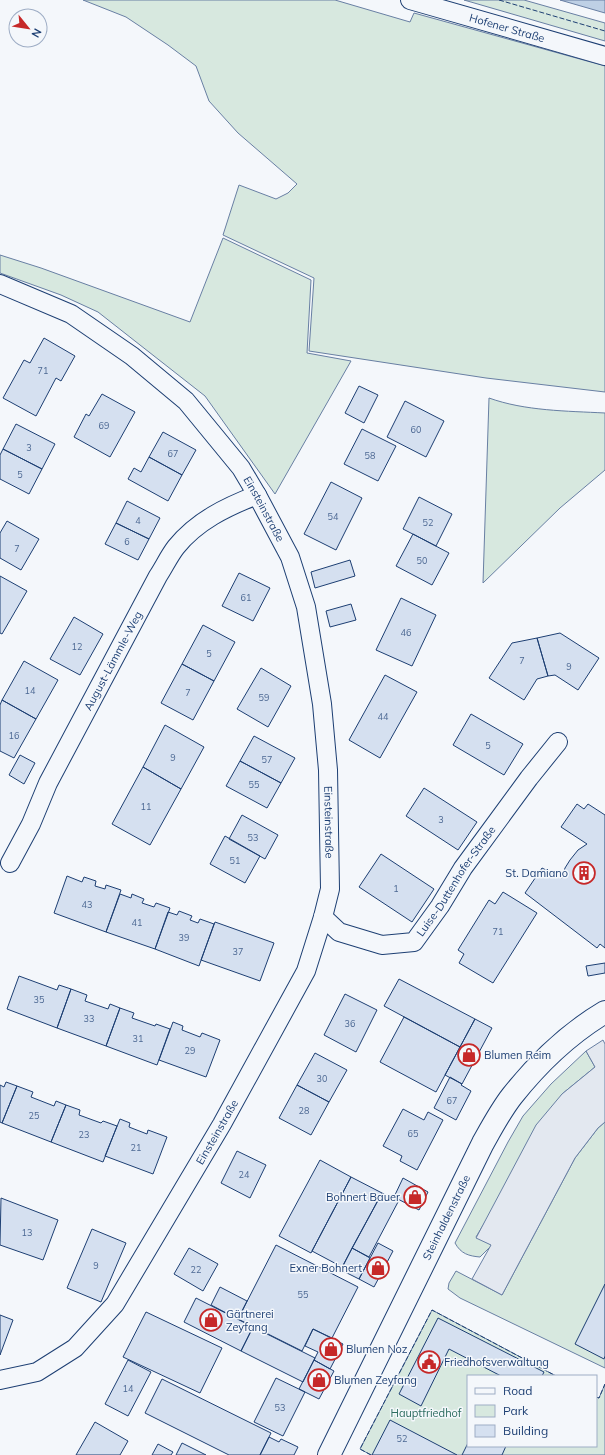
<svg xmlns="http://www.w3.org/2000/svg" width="605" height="1455" font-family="Mulish,sans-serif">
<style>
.green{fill:#d7e8df;stroke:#687fa3}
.parking{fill:#e3e8f0;stroke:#687fa3}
.water{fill:#bed0e5;stroke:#687fa3}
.building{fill:#d5e0f0;stroke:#1d3f73}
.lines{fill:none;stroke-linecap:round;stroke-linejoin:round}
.street-casing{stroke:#1d3f73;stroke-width:20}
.secondary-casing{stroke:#1d3f73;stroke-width:24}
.street{stroke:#f4f7fb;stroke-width:18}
.secondary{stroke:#f4f7fb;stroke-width:22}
.fence{stroke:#1d3f73;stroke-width:1;stroke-dasharray:5 2;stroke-linecap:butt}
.labels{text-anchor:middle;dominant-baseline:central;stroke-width:3;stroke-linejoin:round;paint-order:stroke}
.number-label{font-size:9px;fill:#4b6792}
.street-label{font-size:11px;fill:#1d3f73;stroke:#f4f7fb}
.poi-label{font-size:11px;fill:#1d3f73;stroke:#f4f7fb;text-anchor:start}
.park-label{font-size:11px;fill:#2c6c60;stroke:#f4f7fb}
</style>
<rect width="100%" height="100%" fill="#f4f7fb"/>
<path class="green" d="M83,0H335L410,22L414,13L605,66V392L486,378L309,351L314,278L223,235L239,185L276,199L288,193L297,184L238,133L209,101L196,66L168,45L126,17Z
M464,0H524L605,23V41Z
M223,238L311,280L307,353L351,361L275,494L205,396L98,312L61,295L0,273V255L41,268L190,322Z
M489,398C525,411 567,411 605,413V470L560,508L483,583Z
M586,1051L595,1067L562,1094L476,1237L492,1245L480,1257C469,1256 461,1254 455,1243L508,1142L523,1116L551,1084Z
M605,1122V1368L460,1298L448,1289L449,1283L456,1271L502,1295L575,1158L598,1128Z
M432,1310L556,1376H468V1446H596V1397L599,1398L605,1384V1455H371L360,1449Z"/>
<path class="parking" d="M603,1040L605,1044V1122L598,1128L575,1158L502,1295L472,1279L491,1245L476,1238L536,1125L562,1094L595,1067L586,1051Z"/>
<path class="water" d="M560,0H605V13Z"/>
<path class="building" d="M44,338L75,356L61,381L56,378L36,416L3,398L24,360L30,363Z
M359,386L378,395L364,423L345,413Z
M102,394L135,412L110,457L74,437L86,414L89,416Z
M405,401L444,421L426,457L387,437Z
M16,424L55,444L42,469L3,449Z
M362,429L396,446L378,481L344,464Z
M163,432L196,450L182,475L149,457Z
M3,449L42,469L29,494L0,479V455Z
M149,457L182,475L168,501L128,479L134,468L141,472Z
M331,482L362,498L336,550L304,534Z
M419,497L452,514L436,546L403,529Z
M127,501L160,518L149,539L116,523Z
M7,521L39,539L21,570L0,558V533Z
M116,523L149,539L138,560L105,544Z
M413,534L449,553L432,585L396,566Z
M350,560L355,576L315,588L311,572Z
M239,573L270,588L253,621L222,606Z
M0,576L27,591L2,634L0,633Z
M401,598L436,615L412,666L376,650Z
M351,604L356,620L330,627L326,611Z
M74,617L103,634L80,675L50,659Z
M203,625L235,642L214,681L182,664Z
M560,633L599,658L578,690L555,675L548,676L537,638Z
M537,638L548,676L537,679L524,700L489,678L512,643Z
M24,661L58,680L36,719L2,700Z
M182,664L214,681L193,720L161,703Z
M261,668L291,686L268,727L237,709Z
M385,675L417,692L380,758L349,740Z
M2,700L36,719L14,758L0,751V705Z
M471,714L523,744L504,775L453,745Z
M165,725L204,747L181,789L143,767Z
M254,736L295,758L281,783L240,761Z
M20,755L35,763L24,784L9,775Z
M240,761L281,783L267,808L226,786Z
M143,767L181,789L150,845L112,824Z
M424,788L477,822L458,850L406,816Z
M577,804L584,809L588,804L605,815V948L600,944L597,948L525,893L542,868L562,878L565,868L570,860L578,850L587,844L561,827Z
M242,815L278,835L265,859L229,839Z
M225,836L260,856L245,883L210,864Z
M381,854L434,889L412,922L359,887Z
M67,876L82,882L84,877L96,881L95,886L105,889L106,885L121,890L106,932L54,913Z
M503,892L537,913L493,983L459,963L464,954L458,950L489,900L495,904Z
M120,894L131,898L132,894L144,899L142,903L154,907L156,903L170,908L155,949L106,932Z
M179,911L192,916L190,920L198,923L200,919L214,924L199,966L155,949L168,912L177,915Z
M215,922L274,943L260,981L201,960Z
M605,963V973L588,976L586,966Z
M19,976L57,990L59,985L71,989L57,1028L7,1009Z
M399,979L475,1019L460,1047L384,1006Z
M71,989L87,995L85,1001L108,1009L110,1004L120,1008L106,1046L57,1028Z
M345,994L377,1010L356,1052L324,1035Z
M120,1008L134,1013L132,1018L155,1026L156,1024L170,1029L157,1065L106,1046Z
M404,1017L460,1047L436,1092L380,1062Z
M475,1019L492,1028L462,1084L445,1075Z
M173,1022L183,1026L182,1030L200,1037L202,1033L220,1040L206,1077L159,1060Z
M315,1053L347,1070L329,1102L297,1085Z
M450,1077L462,1084L461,1085L471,1091L456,1120L434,1108Z
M6,1082L17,1086L2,1123L0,1122V1085L4,1087Z
M297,1085L329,1102L311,1135L279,1118Z
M17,1086L33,1092L31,1097L54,1106L56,1101L66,1105L51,1142L2,1123Z
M66,1105L80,1110L79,1115L101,1123L103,1121L117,1126L103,1162L51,1142Z
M403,1109L424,1120L428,1112L443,1120L417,1170L400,1161L402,1156L383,1146Z
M120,1119L130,1123L129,1127L147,1134L148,1130L167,1137L153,1174L105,1156Z
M237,1151L266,1165L250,1198L221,1183Z
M320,1160L351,1177L311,1253L279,1236Z
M351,1177L382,1193L342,1267L312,1251Z
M403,1178L428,1192L419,1210L394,1197Z
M382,1193L398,1202L369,1257L352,1248Z
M1,1198L58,1220L43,1260L0,1245Z
M92,1229L126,1243L101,1302L67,1288Z
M378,1243L393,1251L374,1287L359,1279Z
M276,1245L358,1287L332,1338L313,1329L302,1351L238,1319Z
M189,1248L218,1264L203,1291L174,1274Z
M352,1248L370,1258L359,1279L341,1270Z
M605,1284V1356L604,1359L575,1344Z
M220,1287L247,1301L238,1319L211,1305Z
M196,1298L253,1327L241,1351L184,1322Z
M146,1312L222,1348L200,1393L123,1357Z
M0,1315L13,1320L0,1355Z
M438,1318L544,1372L542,1376H501L449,1349L421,1406L399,1394Z
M253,1327L315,1358L303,1382L241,1351Z
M313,1329L343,1344L330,1369L314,1360L318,1352L305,1346Z
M128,1360L151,1372L128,1416L105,1404Z
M314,1360L334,1371L319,1399L299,1389Z
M276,1378L305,1392L283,1436L254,1422Z
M162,1379L271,1433L260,1455H229L145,1413Z
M390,1420L457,1455H372Z
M95,1422L128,1441L120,1455H76Z
M269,1437L279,1442L281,1439L298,1447L294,1455H260Z
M182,1443L206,1455H176Z
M468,1443V1446H506L502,1455H462Z
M158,1444L173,1452L171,1455H152Z"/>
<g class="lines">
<g class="street-casing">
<g id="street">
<path id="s1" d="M410,0L605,56"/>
<path id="s2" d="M0,284L71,314L132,356L186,401L241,468L257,495L290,557L306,607L322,704L328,770L330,889L323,917L306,971L222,1124L115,1304L75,1348L37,1372L0,1380"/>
<path id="s3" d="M10,863L31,824L48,783L158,576C164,567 169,556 176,547C197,521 226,507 257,495"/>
<path id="s4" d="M323,917L339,932L382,945L414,942L440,906L463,868L529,778L558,742"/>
</g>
</g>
<g class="secondary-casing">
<g id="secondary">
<path id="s5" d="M329,1455L483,1143C492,1127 501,1110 512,1096C539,1062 568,1034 605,1012"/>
</g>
</g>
<use href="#street" class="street"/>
<use href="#secondary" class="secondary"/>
<path class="fence" d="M499,0L605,31
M596,1397L599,1398L605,1384
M371,1455L360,1449L432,1310L556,1376"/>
</g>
<defs>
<g id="building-ring" transform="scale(1.15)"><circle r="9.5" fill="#f4f7fb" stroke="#c62828" stroke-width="1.5"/><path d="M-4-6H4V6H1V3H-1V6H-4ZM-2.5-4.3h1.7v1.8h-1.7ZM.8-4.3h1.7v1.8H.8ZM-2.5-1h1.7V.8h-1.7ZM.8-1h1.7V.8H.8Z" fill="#c62828"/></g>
<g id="shop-ring" transform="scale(1.15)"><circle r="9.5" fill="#f4f7fb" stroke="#c62828" stroke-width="1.5"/><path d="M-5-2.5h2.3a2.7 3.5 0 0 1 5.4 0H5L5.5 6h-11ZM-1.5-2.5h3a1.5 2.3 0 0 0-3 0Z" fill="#c62828"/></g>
<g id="civic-ring" transform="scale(1.15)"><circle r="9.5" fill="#f4f7fb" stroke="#c62828" stroke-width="1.5"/><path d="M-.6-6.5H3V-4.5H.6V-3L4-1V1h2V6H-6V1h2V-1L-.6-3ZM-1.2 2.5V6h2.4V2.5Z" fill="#c62828"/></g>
</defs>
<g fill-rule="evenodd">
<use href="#building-ring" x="584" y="873"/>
<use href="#shop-ring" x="469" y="1055"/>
<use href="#shop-ring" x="415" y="1197"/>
<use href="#shop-ring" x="378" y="1268"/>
<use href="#shop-ring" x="211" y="1320"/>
<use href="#shop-ring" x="331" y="1349"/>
<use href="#civic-ring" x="429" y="1362"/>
<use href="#shop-ring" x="319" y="1380"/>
</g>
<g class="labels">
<g class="number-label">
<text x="43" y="370">71</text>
<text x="104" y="425">69</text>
<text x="416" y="429">60</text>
<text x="29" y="447">3</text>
<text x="173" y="453">67</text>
<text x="370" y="455">58</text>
<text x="20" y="474">5</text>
<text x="333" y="516">54</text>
<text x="138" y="520">4</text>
<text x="428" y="522">52</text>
<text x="127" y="541">6</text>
<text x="17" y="548">7</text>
<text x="422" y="560">50</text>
<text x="246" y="597">61</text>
<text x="406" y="632">46</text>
<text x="77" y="646">12</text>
<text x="209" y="653">5</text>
<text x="522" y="660">7</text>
<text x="569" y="666">9</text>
<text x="30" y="690">14</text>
<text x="188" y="692">7</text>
<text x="264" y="697">59</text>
<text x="383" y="716">44</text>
<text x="14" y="735">16</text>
<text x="488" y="745">5</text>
<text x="173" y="757">9</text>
<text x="267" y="759">57</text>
<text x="254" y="784">55</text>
<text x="146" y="806">11</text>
<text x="441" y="819">3</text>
<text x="253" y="837">53</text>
<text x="235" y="860">51</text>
<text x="396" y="888">1</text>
<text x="87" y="904">43</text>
<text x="137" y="922">41</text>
<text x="498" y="931">71</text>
<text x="184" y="937">39</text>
<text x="238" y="951">37</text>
<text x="39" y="999">35</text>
<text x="89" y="1018">33</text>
<text x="350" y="1023">36</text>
<text x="138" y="1038">31</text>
<text x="190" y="1050">29</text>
<text x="322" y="1078">30</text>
<text x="452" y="1100">67</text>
<text x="304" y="1110">28</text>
<text x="34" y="1115">25</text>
<text x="413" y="1133">65</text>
<text x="84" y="1134">23</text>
<text x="136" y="1147">21</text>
<text x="244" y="1174">24</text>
<text x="27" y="1232">13</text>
<text x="96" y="1265">9</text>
<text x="196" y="1269">22</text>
<text x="303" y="1294">55</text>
<text x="128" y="1388">14</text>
<text x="280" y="1407">53</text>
<text x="402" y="1438">52</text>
</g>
<g class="street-label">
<text stroke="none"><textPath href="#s1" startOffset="101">Hofener Straße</textPath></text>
<text stroke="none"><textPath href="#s2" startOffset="355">Einsteinstraße</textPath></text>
<text stroke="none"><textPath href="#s3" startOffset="227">August-Lämmle-Weg</textPath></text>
<text stroke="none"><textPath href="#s2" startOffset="679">Einsteinstraße</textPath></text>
<text stroke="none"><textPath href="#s4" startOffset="173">Luise-Duttenhofer-Straße</textPath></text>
<text transform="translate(217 1132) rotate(-60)">Einsteinstraße</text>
<text stroke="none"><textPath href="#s5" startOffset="265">Steinhaldenstraße</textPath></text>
</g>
<g class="poi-label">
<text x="568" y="873" text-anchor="end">St. Damiano</text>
<text x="484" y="1055">Blumen Reim</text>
<text x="400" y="1197" text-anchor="end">Bohnert Bauer</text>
<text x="362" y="1268" text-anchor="end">Exner Bohnert</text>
<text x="226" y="1314">Gärtnerei<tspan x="226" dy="13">Zeyfang</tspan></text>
<text x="346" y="1349">Blumen Noz</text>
<text x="444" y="1362">Friedhofsverwaltung</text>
<text x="334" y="1380">Blumen Zeyfang</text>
</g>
<g class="park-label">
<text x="426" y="1413">Hauptfriedhof</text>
</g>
</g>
<rect x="467" y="1375" width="130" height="72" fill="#f4f7fb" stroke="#9eadc5"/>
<rect x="475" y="1388" width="20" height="6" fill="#f4f7fb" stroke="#9eadc5"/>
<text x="503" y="1395" font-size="12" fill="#1d3f73">Road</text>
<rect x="475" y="1405" width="20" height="12" fill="#d7e8df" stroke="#9eadc5"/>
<text x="503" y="1415" font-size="12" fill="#1d3f73">Park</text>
<rect x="475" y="1425" width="20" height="12" fill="#d5e0f0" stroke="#9eadc5"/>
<text x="503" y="1435" font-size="12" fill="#1d3f73">Building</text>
<g transform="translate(28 28) rotate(120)"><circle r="19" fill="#f4f7fb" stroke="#9eadc5"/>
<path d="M0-3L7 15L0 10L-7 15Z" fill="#c62828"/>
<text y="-6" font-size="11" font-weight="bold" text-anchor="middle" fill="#1d3f73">N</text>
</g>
</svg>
